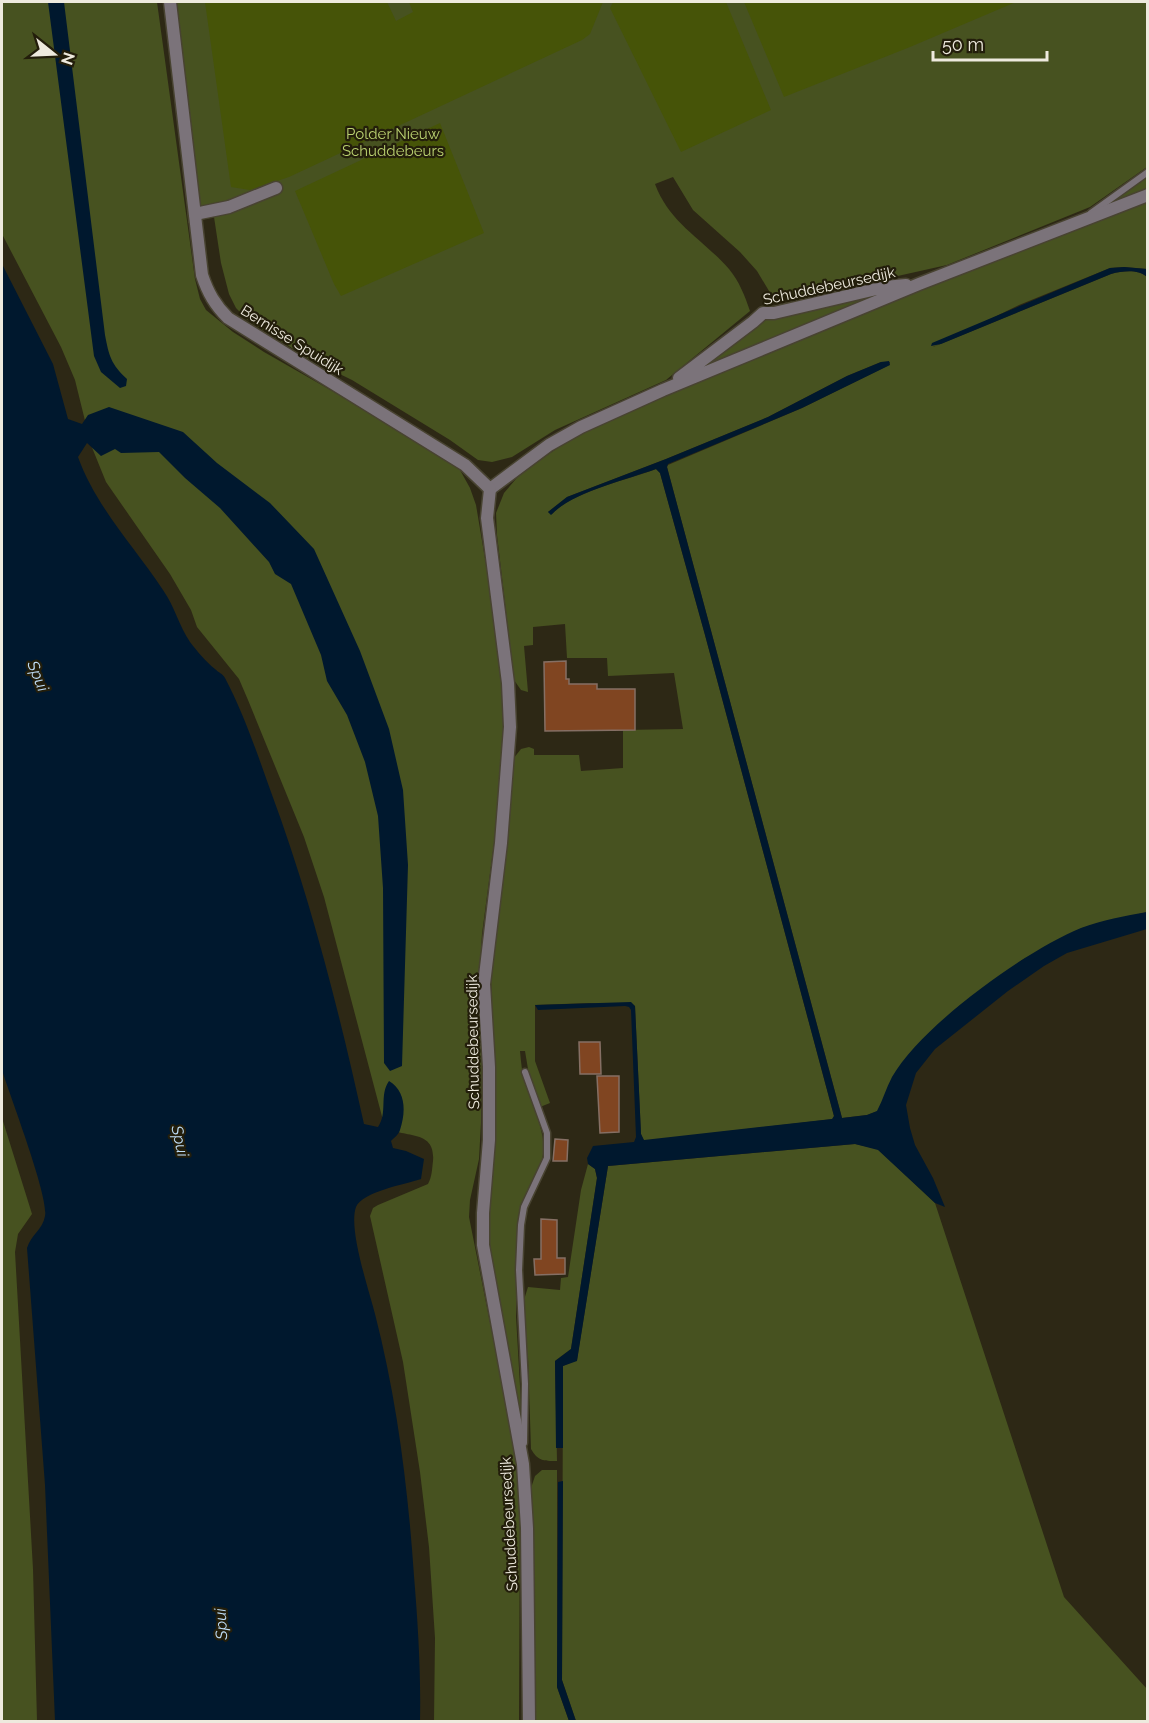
<svg xmlns="http://www.w3.org/2000/svg" width="1149" height="1723" font-family="Raleway,sans-serif">
<style>
.green{fill:#475220}
.forest{fill:#465408}
.water{fill:#00182e}
.building{fill:#804521;stroke:#856f64;stroke-width:1.5}
.lines{fill:none;stroke-linecap:round;stroke-linejoin:round}
.service-casing{stroke:#484331;stroke-width:9}
.minor-casing{stroke:#484331;stroke-width:15}
.tertiary-casing{stroke:#484331;stroke-width:15}
.service{stroke:#7b737a;stroke-width:6}
.minor{stroke:#7b737a;stroke-width:12}
.tertiary{stroke:#7b737a;stroke-width:12}
.labels{text-anchor:middle;dominant-baseline:central;stroke-width:4.5;stroke-linejoin:round;paint-order:stroke}
.park-label{font-size:15px;fill:#bad170;stroke:#231e0b}
.street-label{font-size:15px;fill:#eeeade;stroke:#231e0b}
.water-label{font-size:16px;font-style:italic;fill:#bfdef9;stroke:#231e0b}
</style>
<rect width="100%" height="100%" fill="#2d2815"/>
<path class="green" d="M2,2H157L195,279L200,299L206,310L233,332L264,352L383,420L442,457L460,470L470,488L476,505L497,630L507,721L499,805L482,934L478,1003L482,1054L481,1123L479,1159L470,1200L469,1217L518,1463L520,1498L519,1721H434L435,1638L429,1547L420,1472L403,1362L370,1216L373,1208L378,1205L428,1184C432,1177 432,1169 433,1161C436,1126 399,1141 384,1124L324,897L304,837L248,700L239,679L197,627L191,610L170,574L106,482L91,445L75,380L61,347L2,234Z
M176,2H1147V167L1090,207L947,265L799,298L783,300L772,296L757,271L740,252L693,210L673,177L655,184C670,224 703,239 729,269C739,281 745,296 750,311L666,380L555,430L512,457L492,462L478,460L450,440L352,380L311,360L249,321L236,308L229,294L221,263L214,217L188,223Z
M1147,175V191L1111,206L1109,203Z
M1147,198V269L1124,267L1110,268L1019,305L933,347L1111,274C1123,271 1138,269 1147,277V912L1082,928L1022,960L959,1006L882,1102L878,1111L867,1115L842,1118L841,1114L667,467L668,465L802,408L889,365L890,362H881L847,376L768,417L666,459L567,497L548,512L552,514C572,492 627,480 656,469L660,473L705,635L834,1116L833,1119L644,1141L641,1134L635,1006L590,1003L535,1005V1061L550,1103L540,1107L529,1075L525,1051H520C521,1062 522,1073 525,1083C532,1106 546,1130 543,1154C541,1177 523,1196 518,1218L516,1316L522,1421L519,1417L495,1284L488,1229L496,1109L491,980L513,759L521,749L529,747L534,749V755H579L581,771L623,768V730L683,729L674,673L608,676L607,658H567L565,624L533,627V645L524,646L528,692L521,690L514,680L497,535L496,513L504,493L521,473L581,432L959,271Z
M892,291L688,376L759,323L769,318Z
M2,1118L32,1214L18,1234L15,1252L33,1569L37,1721H2Z
M855,1144L878,1149L935,1203L1064,1597L1147,1689V1721H576L562,1680L563,1366L577,1360L608,1166Z
M588,1164L595,1169L597,1178L571,1349L555,1361L557,1461C543,1461 538,1461 531,1449L528,1358L525,1353L523,1303L528,1287L560,1290L561,1278L568,1277L581,1190Z
M542,1470H557V1687L569,1721H534V1545L531,1488L535,1476Z"/>
<path class="forest" d="M205,2H387L396,21L413,12L409,2H603L590,34L582,40L289,177L250,190L231,187Z
M613,2H726L771,110L681,152L610,8Z
M744,2H1016L910,47L784,97Z
M440,123L484,233L341,296L334,284L295,191Z"/>
<path class="water" d="M48,2H64L105,335C109,356 111,364 127,379L126,386L120,388L101,372L94,356Z
M2,264L53,364L68,419L82,424L88,415L109,407L183,432L217,463L270,503L314,549L360,651L389,729L403,790L408,865L402,1066L390,1071L384,1063L383,888L378,816L365,762L347,715L327,681L321,655L291,584L275,574L269,562L220,508L185,478L159,452L121,453L115,449L101,456L87,443L78,457C96,507 134,546 163,590C175,607 179,626 190,642C197,651 206,662 215,669C219,673 222,673 225,678C244,714 257,753 271,792C311,900 339,1011 364,1124L378,1127C388,1113 379,1095 389,1081C406,1091 406,1112 400,1130C399,1134 394,1138 391,1141L393,1148L406,1151L424,1159L421,1179C406,1184 362,1192 356,1207C348,1229 369,1290 375,1314C397,1399 408,1488 414,1576C418,1624 421,1673 420,1721H55L45,1485L27,1248C31,1235 43,1229 45,1216C49,1197 10,1096 2,1070Z
M1124,267L1147,269V277C1138,269 1123,271 1111,274L941,344L931,346L932,343L1110,268Z
M889,361L890,365L802,408L668,464L667,467L842,1118L867,1115L877,1111C883,1100 886,1088 892,1077C922,1025 1025,951 1081,928C1102,920 1125,916 1147,912V929L1067,953L1044,966L1008,991L935,1049L916,1073L906,1105L910,1128L915,1145L933,1178L945,1207L935,1203L878,1150L855,1144L608,1166L577,1361L563,1366V1448H556L555,1361L571,1349L597,1178L595,1169L588,1164L587,1158L593,1146L634,1142L636,1137L631,1010L629,1007L625,1006L538,1010L535,1005L631,1002L635,1006L641,1134L644,1140L832,1119L834,1116L705,635L660,473L656,469C626,480 572,492 551,515L548,512L567,497L666,459L768,417L847,376L881,362Z
M563,1481L562,1680L576,1721H569L557,1687L558,1482Z"/>
<path class="building" d="M566,661V679H569V684H597V689H635V730L545,731L544,662Z
M579,1042H600L601,1074H580Z
M597,1076H619V1132L600,1133Z
M555,1139L568,1140L567,1161H553Z
M541,1219L557,1220V1258H565V1274L535,1275L534,1259H541Z"/>
<g class="lines">
<g class="service-casing">
<path id="service" d="M1091,213L1148,172
M524,1443L525,1384L519,1270L521,1225L524,1207L547,1158V1133L525,1072"/>
</g>
<g class="minor-casing">
<path id="minor" d="M195,214L229,207L276,188
M679,378L753,322L763,313H774L885,287L906,285
M490,489L549,445L581,427L663,390L919,284L1148,195"/>
</g>
<g class="tertiary-casing">
<path id="tertiary" d="M170,2L202,275C208,293 215,305 228,318L465,465L490,489L487,518L508,683L510,727L501,843L484,984L489,1067V1140L483,1213V1245L523,1464L527,1528L529,1722"/>
</g>
<use href="#service" class="service"/>
<use href="#minor" class="minor"/>
<use href="#tertiary" class="tertiary"/>
</g>
<g class="labels">
<g class="park-label">
<text x="393" y="134">Polder Nieuw<tspan x="393" dy="17">Schuddebeurs</tspan></text>
</g>
<g class="street-label">
<text transform="translate(829 286) rotate(-12)">Schuddebeursedijk</text>
<text transform="translate(292 340) rotate(32)">Bernisse Spuidijk</text>
<text transform="translate(473 1042) rotate(-91)">Schuddebeursedijk</text>
<text transform="translate(509 1524) rotate(-93)">Schuddebeursedijk</text>
</g>
<g class="water-label">
<text transform="translate(38 676) rotate(68)">Spui</text>
<text transform="translate(180 1141) rotate(78)">Spui</text>
<text transform="translate(221 1624) rotate(-93)">Spui</text>
</g>
</g>
<rect width="1149" height="1723" fill="none" stroke="#eeeade" stroke-width="6"/>
<g transform="translate(54 54) rotate(108)" stroke="#231e0b" stroke-width="4.5" paint-order="stroke">
<path d="M0-4.5L10 22L0 15L-10 22Z" fill="#eeeade"/>
<text y="-9" font-size="16" font-weight="bold" text-anchor="middle" fill="#eeeade">N</text>
</g>
<path d="M933 51v9h114v-9" fill="none" stroke="#eeeade" stroke-width="3"/>
<text x="942" y="51" font-size="18" fill="#eeeade" stroke="#231e0b" stroke-width="4.5" paint-order="stroke">50 m</text>
</svg>
